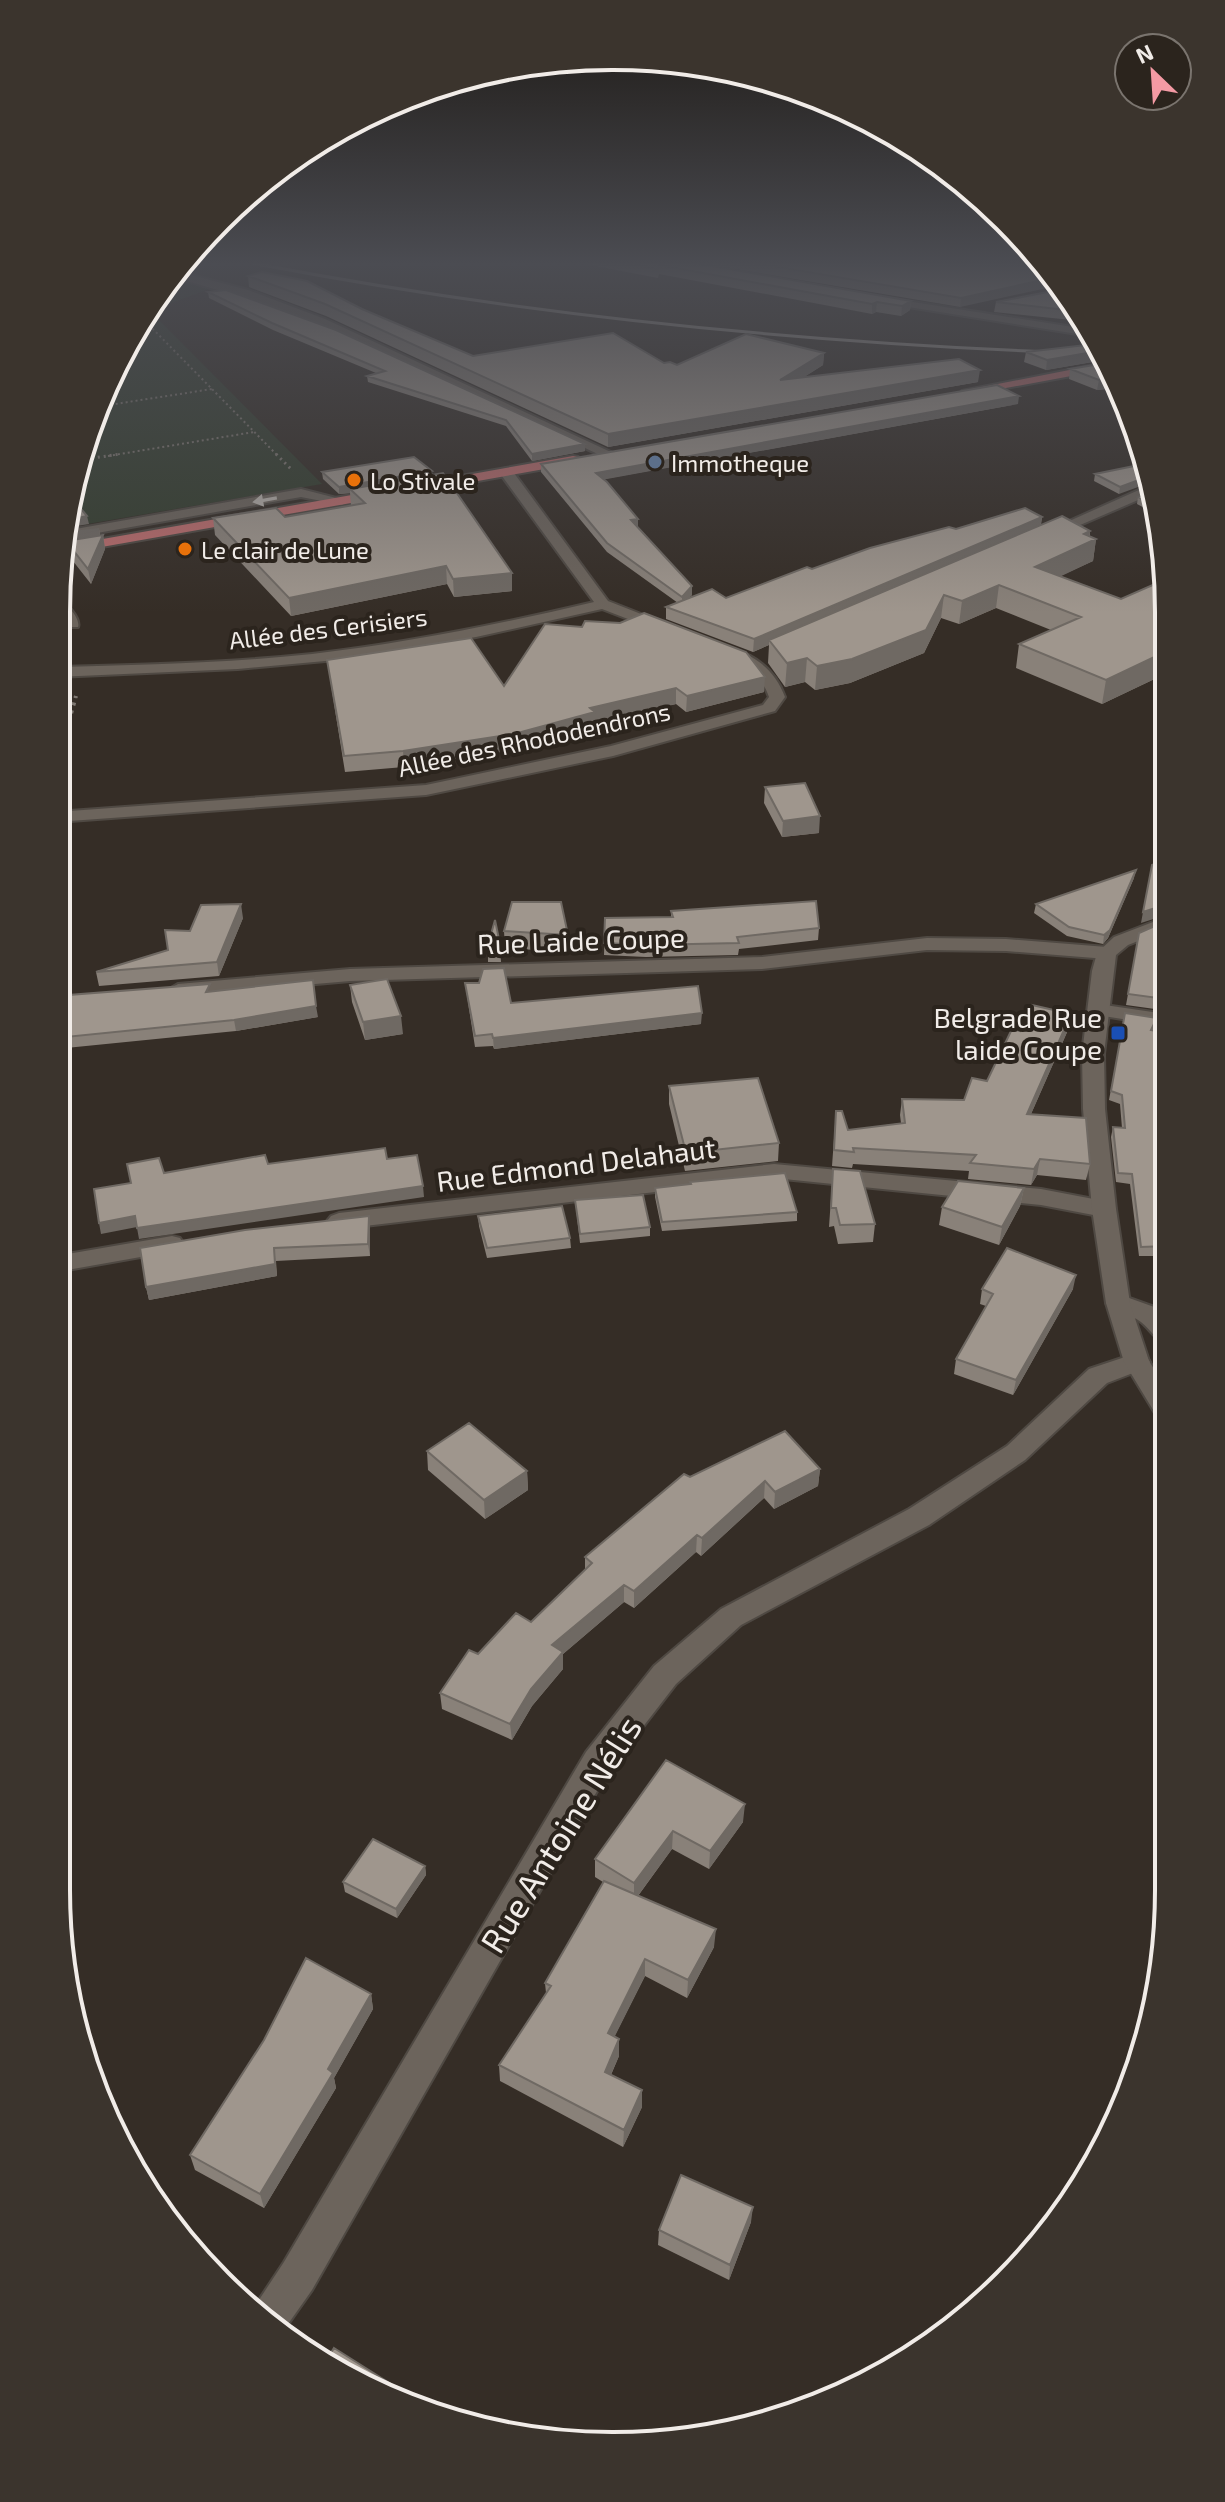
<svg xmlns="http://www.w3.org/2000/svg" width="1225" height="2502" font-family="'Exo 2',sans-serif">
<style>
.green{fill:#353e2f}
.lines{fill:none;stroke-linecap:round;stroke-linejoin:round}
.service-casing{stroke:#4f4943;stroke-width:4}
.minor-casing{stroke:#4f4943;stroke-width:4}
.tertiary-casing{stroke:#4f4943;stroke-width:4}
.primary-casing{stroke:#4f4943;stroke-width:4}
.path-far2{stroke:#7f7872;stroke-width:2;stroke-dasharray:2 3;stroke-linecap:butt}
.path-far1{stroke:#7f7872;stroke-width:3;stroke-dasharray:2 4;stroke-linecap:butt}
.path{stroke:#7f7872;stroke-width:4;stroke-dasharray:3 5;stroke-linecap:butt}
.service{fill:#6c645c;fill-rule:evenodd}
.minor{fill:#6c645c;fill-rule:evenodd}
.tertiary{fill:#6c645c;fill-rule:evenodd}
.primary{fill:#ba6c6c;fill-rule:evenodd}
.rail{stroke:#9b958f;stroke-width:3}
.wall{fill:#898179}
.shaded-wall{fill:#6f6963}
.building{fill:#9f968d;stroke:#6f6963;stroke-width:2}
.oneway{fill:#b5afa9}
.service-dot{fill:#5c6f8a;stroke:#2b241d;stroke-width:3}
.food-dot{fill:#e8710a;stroke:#2b241d;stroke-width:3}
.transit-dot{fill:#1a4fb4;stroke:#2b241d;stroke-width:3}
.labels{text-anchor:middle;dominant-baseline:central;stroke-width:8;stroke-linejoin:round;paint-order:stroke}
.far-poi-label{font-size:24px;fill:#f1ece8;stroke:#2b241d;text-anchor:start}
.far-street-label{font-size:24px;fill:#f1ece8;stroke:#2b241d}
.street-label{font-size:28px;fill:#f1ece8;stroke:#2b241d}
.poi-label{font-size:28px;fill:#f1ece8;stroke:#2b241d;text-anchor:end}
.near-street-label{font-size:34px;fill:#f1ece8;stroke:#2b241d}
.rim{fill:none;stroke:#f1ece8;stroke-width:4}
</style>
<rect width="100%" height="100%" fill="#352d26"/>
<path class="green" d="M170,278L212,288L150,311L322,484L64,528C72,446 119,341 170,278Z"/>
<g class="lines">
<g class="service-casing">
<path id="service" d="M301,489L348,501L342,505L301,497L63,539L64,531Z
M1098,1004L1166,1014V1026L1091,1014L1089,1010L1091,1006Z
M56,1079L63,1081L69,1093L66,1097L56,1098Z"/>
</g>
<g class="minor-casing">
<path id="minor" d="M176,271L248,290L325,319L615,454L604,457C463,391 323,316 172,277Z
M881,297L1086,329L1090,336L877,302V298Z
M506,468L511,469L608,601L669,625V631H659L602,609L476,637L347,659L238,669L56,677V667C141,665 227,663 312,654C407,643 501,624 594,602L499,472Z
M1150,485L1152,494L1050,538L1038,535Z
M57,599C66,601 81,619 78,627H68L56,612Z
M732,649C757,656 776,672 785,697L775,711L613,756L426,795L56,822V812L426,785L611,746L763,705L769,697C762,676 746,666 726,657L724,654Z
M927,938L1006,939L1107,947L1117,953L1107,959L1006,951L927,950L762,969L350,981L178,996L168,990L178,984L350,969L762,957Z
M774,1164L1041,1189L1104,1201L1112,1204L1116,1209L1112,1214L1104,1217L1041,1205L774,1178L339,1229L331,1226L327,1221L331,1216L339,1213Z
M172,1236L180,1238L184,1244L180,1250L56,1272V1256Z
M1118,1294L1157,1308L1167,1318V1343C1154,1339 1151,1330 1141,1322C1130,1313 1113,1315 1106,1303L1109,1297Z
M1137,1353L1146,1356L1150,1362L1146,1368L1107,1383L1025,1460L929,1525L741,1625L676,1684L608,1772L312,2290L281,2334L251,2312L284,2262L586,1752L654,1666L721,1609L909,1509L1007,1446L1089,1369Z"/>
</g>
<g class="tertiary-casing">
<path id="tertiary" d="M1166,917V930L1128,945L1116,955L1104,1054L1105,1109L1116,1209L1130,1303L1149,1361L1167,1390V1421L1158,1418L1124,1362L1106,1303L1092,1209L1083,1109L1082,1054L1092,971L1097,953L1114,937Z"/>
</g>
<g class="primary-casing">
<path id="primary" d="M1105,363L1109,369L968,395L962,391Z
M573,456L578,457V463L416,492L409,488L416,484Z
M380,490L385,491V497L62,554L63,546Z"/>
</g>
<path class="path-far2" d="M151,302L169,296
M142,318L278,456
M96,407L212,389
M108,456L254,432"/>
<path class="path-far1" d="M276,454L293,471
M80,460L120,454
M75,698L76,695"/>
<path class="path" d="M56,767L76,696"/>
<use href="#service" class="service"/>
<use href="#minor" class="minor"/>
<use href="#tertiary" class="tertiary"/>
<use href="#primary" class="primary"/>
<path class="rail" d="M252,263C517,314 783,341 1052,352"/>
</g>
<path class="wall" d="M580,263H695L911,301L910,310L901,316L876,312L872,314L659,274L658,278Z
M700,263H1043L960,307Z
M248,276L362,309L473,356L664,363L677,365L824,353L823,365L804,377L978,382L608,447L326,316L249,287Z
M1063,289L1081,321L994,312L996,302Z
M208,292L585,451L532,461L506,426L368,382L367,376L376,373L273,330L209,298Z
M1094,344L1104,360L1046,370L1024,362L1026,352Z
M1106,363L1121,390L1118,388L1097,390L1069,379L1070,369Z
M1018,404L604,479L638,527L692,586V595L688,598H726L812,569L956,529L1042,517L1041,525L1090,531V536L1096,539L1093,561L1060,576L1121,599L1164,580L1165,674L1102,704L1016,668L1019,644L1051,630L996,608L959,624L941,618L924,653L850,683L815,690L805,682L785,687L768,663L769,645L753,652L666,619V607L678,603L607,552L541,472V464Z
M1144,464L1119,494L1094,481L1095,474Z
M432,471V475L512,591L454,597L447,584L291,616L215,535L213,518L285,517L351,506L350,493L339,494L323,479L322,472Z
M1151,491L1157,513L1156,514L1137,504L1138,497Z
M99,529L100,535H103L105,549L91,584L69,556L64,533Z
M545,624L764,692L686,712L676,704L595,723V728L514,750L404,767L345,772L327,660L504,686Z
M765,787L819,833L782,837L764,803Z
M1134,878L1108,938L1103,944L1067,936L1034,913L1036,904Z
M671,911L819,928L818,940L739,949L738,955L646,957L604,955L605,918L671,917Z
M243,918L219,976L99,986L96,972L168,950L190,931Z
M1166,921V1002L1162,1010L1126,1005L1139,933Z
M504,931L568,935V952L505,948Z
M500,944L501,962H488V945Z
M465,983L511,1003L701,1024L494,1049L493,1046L475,1047Z
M350,985L403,1034L365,1040L352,1002Z
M211,992L318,1017L236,1031L56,1049V996Z
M1125,1013L1157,1018L1153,1031L1166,1033L1167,1256H1139L1130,1184L1116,1182L1111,1137L1113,1127L1122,1128L1120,1104L1109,1100Z
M1068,1030L1031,1114L1090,1164L1086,1180L1037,1175L1031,1185L968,1179L969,1171L853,1164L852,1168L832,1166L836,1111L848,1130L901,1123L900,1115L902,1099L964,1100L987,1081L1020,1031Z
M669,1086L779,1143L778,1161L685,1171L669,1104Z
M833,1169L875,1224L873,1242L838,1244L834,1226L829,1227Z
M655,1188L797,1212V1221L662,1231L655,1197Z
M1024,1188L1020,1206L999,1245L939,1225L942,1207Z
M575,1200L650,1227V1236L580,1243Z
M369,1216L370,1229V1256L276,1261L277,1276L149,1300L146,1287Z
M478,1216L570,1238L571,1248L487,1258L479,1226Z
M982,1289H1073L1013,1395L954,1374L956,1359L986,1306L980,1304Z
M427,1451L527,1471L528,1490L485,1519L428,1470Z
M820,1469L818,1486L774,1509L764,1498L701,1556L696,1552L634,1608L624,1602L563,1654V1669L532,1706L512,1740L442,1709L440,1693L478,1654L531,1622L585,1570V1557L690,1477Z
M666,1760L743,1822L709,1869L672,1849L638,1896L714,1947L687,1998L645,1976L614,2037L619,2056L611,2075L642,2090V2107L623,2147L500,2081L499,2065L546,1993L545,1983L603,1882L595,1877V1859Z
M425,1866L426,1875L397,1918L345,1892L343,1882Z
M371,1994L373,2009L334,2078L336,2088L264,2208L195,2170L190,2155Z
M751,2222L729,2280L658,2245L659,2230Z"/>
<path class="shaded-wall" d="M1056,277L1061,285L960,307L961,298Z
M911,301L910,310L901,316L902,306Z
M877,302L876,312L872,314V304Z
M1099,351L1104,360L1046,370L1047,360Z
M824,353L823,365L779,393L780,380Z
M980,370L978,382L608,447V434Z
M1115,379L1118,385V388L1097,390L1099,380Z
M1019,396L1018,404L596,481V473Z
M585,444V451L532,461V454Z
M432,471L433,478L350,489V493L339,494V487Z
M1147,477L1149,483L1119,494L1120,487Z
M87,516L89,524L64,528L65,521Z
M1042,517L1040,528L769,640V645L753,652L754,639Z
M638,519V527L631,520Z
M99,529L100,536L66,541V544H63L64,537Z
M1090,531L1089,542L1096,539L1093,561L1032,590L1035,567L1084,534Z
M103,535L105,549L91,584L88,569Z
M446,566L447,584L291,616L289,598Z
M512,573V591L454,597L453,579Z
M999,585L996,608L959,624L962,601Z
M692,586V595L682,605V597Z
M944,595L941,618L924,653L850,683L815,690L817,666Z
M57,637L60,651L56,661V640Z
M1165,652V674L1102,704L1106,680Z
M807,658L805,682L785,687L787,663Z
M765,677L764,692L686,712L687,696Z
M676,688V704L595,723V728L514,750L404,767L403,751Z
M820,816L819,833L782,837L783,821Z
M1136,870L1134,878L1108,938L1103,944L1104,935Z
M241,904L243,918L219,976L217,962Z
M1165,905L1166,915L1141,923L1143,912Z
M316,1006L318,1017L236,1031L234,1020Z
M702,1013L701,1024L494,1049L493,1038Z
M1071,1014L1068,1030L1024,1130L1027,1114Z
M401,1016L403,1034L365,1040L363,1022Z
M1040,1159L1037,1175L1031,1185L1034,1169Z
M56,1174L63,1222L56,1223Z
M423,1186L424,1197L139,1239L137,1228Z
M1024,1188L1020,1206L999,1245L1002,1227Z
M135,1216L137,1227L101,1234L99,1223Z
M369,1216L370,1229V1256L368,1244Z
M274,1248L277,1276L149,1300L146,1287Z
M1076,1275L1073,1289L1013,1395L1016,1380Z
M56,1305L60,1321L56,1410Z
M820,1469L818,1486L774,1509L775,1492Z
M527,1471L528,1490L485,1519L484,1500Z
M765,1481L764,1498L701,1556L702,1538Z
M697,1535L696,1552L634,1608V1591Z
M624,1585V1602L563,1654V1669L532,1706L512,1740L510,1724L552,1645Z
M745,1804L743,1822L709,1869L710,1851Z
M673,1831L672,1849L634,1901V1883Z
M425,1866L426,1875L397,1918L396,1909Z
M716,1929L714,1947L687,1998L688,1980Z
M645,1959V1976L608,2050V2033Z
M371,1994L373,2009L334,2078L336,2088L264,2208L260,2194L328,2069Z
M619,2039V2056L605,2088V2072Z
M642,2090V2107L623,2147L624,2130Z
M753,2207L751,2222L729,2280L730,2265Z
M203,2247L208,2263L206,2266L197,2256Z"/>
<path class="building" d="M627,263H695L911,301L902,306L877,302L872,304L659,265L658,269Z
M754,263H1043L1056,277L961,298Z
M262,272L307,281L362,309L473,356L613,333L664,363L670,362L677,365L746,334L824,353L780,380L959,359L980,370L608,434L325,304L248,276Z
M1063,289L1075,311L996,302Z
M226,290L336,330L585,444L532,454L506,420L367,376L385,371L272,323L208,292Z
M1094,344L1099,351L1047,360L1026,352Z
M1106,363L1115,379L1099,380L1070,369Z
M997,385L1019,396L596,473L607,482L638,519L631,520L692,586L682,597L607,543L541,464Z
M414,457L432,471L339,487L322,472Z
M1144,464L1147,477L1120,487L1095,474Z
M443,473L512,573L453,579L446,566L289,598L213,518L276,508L285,517L365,503L350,489Z
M1151,491L1155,505L1138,497Z
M77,504L87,516L65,521L67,506Z
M1025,508L1042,517L754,639L666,607L712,589L726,598L807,567L812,569L870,548L949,527L956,529Z
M1062,516L1090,531L1084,534L1096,539L1035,567L1121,599L1164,580L1165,652L1106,680L1019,644L1081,617L999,585L962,601L944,595L926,630L852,659L817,666L807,658L787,663L769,640Z
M99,529L64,537V533Z
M103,535L88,569L66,541Z
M644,613L746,652L765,677L687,696L676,688L590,708L595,712L514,734L403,751L344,756L327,660L471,638L504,686L545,624L582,627L585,621L620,623Z
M805,783L820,816L783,821L765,787Z
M1165,860V905L1143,912L1152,865Z
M1136,870L1110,930L1104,935L1069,927L1036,904Z
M816,901L819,928L737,937L739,943L646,945L604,943L605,918L673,917L671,911Z
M512,902H561L568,935L504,931Z
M241,904L217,962L96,972L168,950L165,930L190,931L201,905Z
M495,920L500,944L488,945Z
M1166,921V996L1165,999L1128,994L1139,933Z
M504,968L511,1003L698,986L702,1013L493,1038L492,1034L475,1036L465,983H479L483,969Z
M387,979L401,1016L363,1022L350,985Z
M313,980L316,1006L234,1020L56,1038V996L210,984L206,992Z
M1032,1005L1071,1014L1027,1114L1086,1118L1090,1164L1040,1159L1034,1169L970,1163L976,1155L853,1148L854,1152L834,1150L836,1111H842L848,1130L905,1123L902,1099L964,1100L972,1078L987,1081L1012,1029L1020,1031Z
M1125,1013L1157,1018L1151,1030L1166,1033L1167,1246L1141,1247L1132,1174L1118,1173L1113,1127L1125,1128L1122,1095L1111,1091Z
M758,1078L779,1143L686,1153L669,1086Z
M385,1148L387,1159L417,1155L423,1186L137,1228L135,1216L99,1223L94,1189L131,1183L127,1164L159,1158L164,1173L265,1155L268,1164Z
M833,1169L860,1171L875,1224L840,1225L836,1208H831Z
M785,1173L797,1212L662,1222L655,1188L691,1184L690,1182Z
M958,1181L1024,1188L1002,1227L942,1207Z
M643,1195L650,1227L580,1234L575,1200Z
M562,1206L570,1238L487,1248L478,1216Z
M369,1216L368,1244L274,1248L275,1264L146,1287L140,1248L245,1230Z
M1007,1248L1076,1275L1016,1380L956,1359L993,1294L982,1289Z
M469,1423L527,1471L484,1500L427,1451Z
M785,1431L820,1469L775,1492L765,1481L702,1538L697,1535L634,1591L624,1585L552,1645L563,1652L531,1689L510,1724L440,1693L469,1650L478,1654L516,1613L531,1622L592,1563L585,1557L684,1474L690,1477Z
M666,1760L745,1804L710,1851L673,1831L634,1883L595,1859Z
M373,1839L425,1866L396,1909L343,1882Z
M604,1881L716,1929L688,1980L645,1959L608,2033L619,2039L605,2072L642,2090L624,2130L499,2065L551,1986L545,1983Z
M306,1958L371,1994L328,2069L333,2073L260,2194L190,2155L264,2040Z
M681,2175L753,2207L730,2265L659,2230Z
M171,2228L203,2247L197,2256L171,2229Z
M334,2348L410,2396L408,2399L334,2371L324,2364Z"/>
<defs><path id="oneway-solid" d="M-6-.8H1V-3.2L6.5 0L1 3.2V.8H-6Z" transform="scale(2)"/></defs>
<use class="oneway" href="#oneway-solid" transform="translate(265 500) rotate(170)"/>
<linearGradient id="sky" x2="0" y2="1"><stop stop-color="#1d1915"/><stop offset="0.43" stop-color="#4b4c52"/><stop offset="1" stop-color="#4b4c52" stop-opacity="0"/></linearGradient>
<rect width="1225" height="613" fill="url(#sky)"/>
<circle class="service-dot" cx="655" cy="462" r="8"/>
<g class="food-dot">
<circle cx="354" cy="480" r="8"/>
<circle cx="185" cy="549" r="8"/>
</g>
<rect class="transit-dot" x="1110" y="1025" width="16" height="16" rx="4"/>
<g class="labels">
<g class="far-poi-label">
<text x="671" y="462">Immotheque</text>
<text x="370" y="480">Lo Stivale</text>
<text x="201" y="549">Le clair de Lune</text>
</g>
<g class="far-street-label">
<text transform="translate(328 628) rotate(-7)">Allée des Cerisiers</text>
<text transform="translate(534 739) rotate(-12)">Allée des Rhododendrons</text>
</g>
<g class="street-label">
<text transform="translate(581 940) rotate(-2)">Rue Laide Coupe</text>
<text transform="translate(576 1164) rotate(-7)">Rue Edmond Delahaut</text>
</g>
<g class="poi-label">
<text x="1102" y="1017">Belgrade Rue<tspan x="1102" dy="32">laide Coupe</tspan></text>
</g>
<g class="near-street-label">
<text transform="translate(560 1834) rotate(-58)">Rue Antoine Nélis</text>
</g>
</g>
<path d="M0 0H1225V2502H0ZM612 70H613A542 542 0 0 1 1155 612V1890A542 542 0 0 1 613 2432H612A542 542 0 0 1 70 1890V612A542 542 0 0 1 612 70Z" fill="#3b342d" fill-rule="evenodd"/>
<path class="rim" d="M612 70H613A542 542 0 0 1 1155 612V1890A542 542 0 0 1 613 2432H612A542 542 0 0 1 70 1890V612A542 542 0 0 1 612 70Z"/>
<g transform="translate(1153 72) rotate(335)"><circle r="38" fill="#2b241d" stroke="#7a746e" stroke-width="2"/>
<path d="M0-6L14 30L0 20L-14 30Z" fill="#f49aa4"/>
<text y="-12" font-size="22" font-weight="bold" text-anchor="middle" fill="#f1ece8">N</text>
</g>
</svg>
